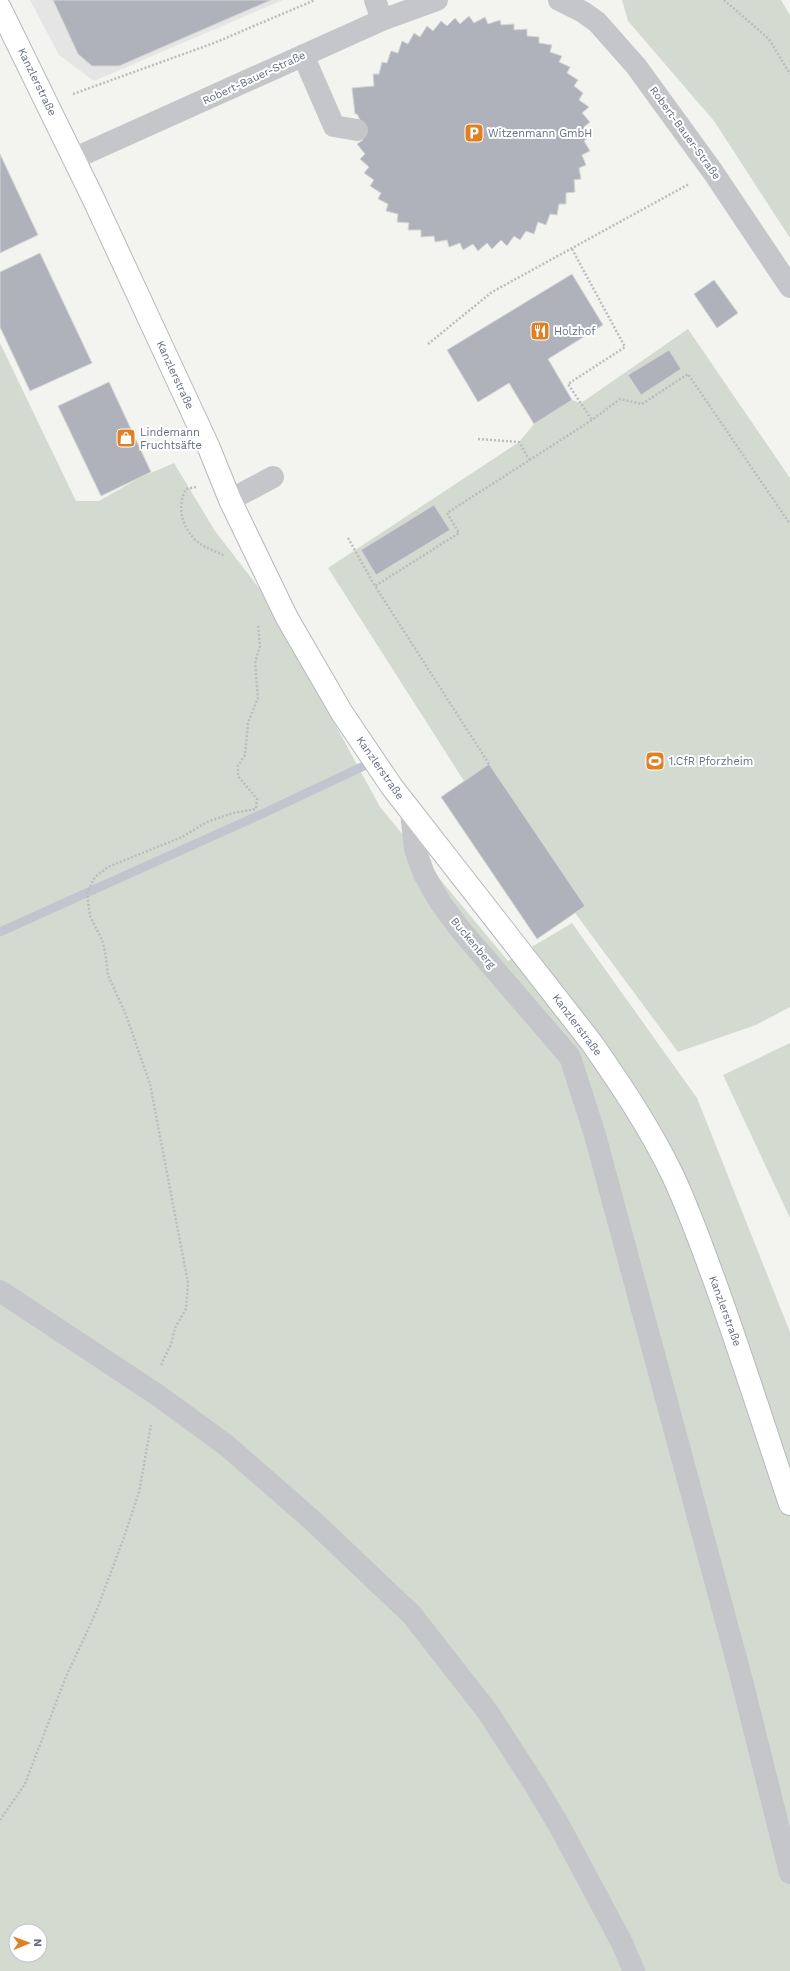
<svg xmlns="http://www.w3.org/2000/svg" width="790" height="1971" font-family="'Work Sans',sans-serif">
<style>
.built{fill:#e4e5e4}
.green{fill:#d3dbd1;fill-rule:evenodd}
.lines{fill:none;stroke-linecap:round;stroke-linejoin:round}
.stream{stroke:#bfc6ce;stroke-width:9}
.building{fill:#afb2ba;stroke:#d5d5d3}
.major-casing{stroke:#b6b8bd;stroke-width:24}
.path{stroke:#bbbcbf;stroke-width:2.5;stroke-dasharray:2 2;stroke-linecap:butt}
.minor{stroke:#c4c6ca;stroke-width:22}
.major{stroke:#fff;stroke-width:22}
.labels{text-anchor:middle;dominant-baseline:central;stroke-width:4;stroke-linejoin:round;paint-order:stroke}
.street-label{font-size:11px;fill:#636c81;stroke:#fff}
.poi-label{font-size:11px;fill:#636c81;stroke:#fff;text-anchor:start}
</style>
<rect width="100%" height="100%" fill="#f3f4f0"/>
<path class="built" d="M30,0H283L94,81L59,55Z"/>
<path class="green" d="M622,0H781L790,15V238L714,121L628,21Z
M688,329L790,478V1007L756,1025L678,1052L575,913L585,906L489,764L464,781L328,568L519,442L534,424L572,400L581,403Z
M0,343L76,501H99L139,478L174,463L215,531L266,597L380,807L508,961L572,923L697,1098L790,1332V1971H0ZM16,1931H40V1955H16Z
M790,1043V1218L723,1075Z"/>
<g class="lines">
<path class="stream" d="M0,932L264,813L366,765"/>
</g>
<path class="building" d="M53,0H271L119,66H92L78,54Z
M469,16L474,23L485,17L488,24L500,20L501,25L514,24V30L527,29V36L539,37V43L552,45L550,52L562,56L559,62L570,67L567,73L578,80L574,86L583,93L579,100L589,107L582,113L590,122L584,127L591,136L584,141L590,151L582,155L586,165L579,168L581,179L574,180L575,192L566,193V204H559L557,215L550,214L546,225L538,222L534,234L526,231L520,240L514,236L507,246L501,240L492,249L487,243L478,251L473,244L463,250L460,243L449,247L447,240L435,242L434,236L421,237V230H408L409,223L397,222L398,214L386,211L388,204L378,199L381,193L370,186L374,180L364,173L369,167L360,159L365,154L357,144L363,140L357,130L363,126L357,114H355L352,88L374,86L373,74H379L382,62L387,63L391,51L398,53L402,41L408,44L414,33L420,37L427,26L433,31L441,21L447,26L455,18L460,24Z
M0,154L38,235L0,253Z
M40,253L92,363L30,391L0,327V272Z
M572,274L603,325L548,359L572,400L534,424L509,383L478,402L447,350Z
M714,280L738,313L717,328L694,294Z
M669,350L681,369L641,395L628,375Z
M109,382L151,472L101,496L58,406Z
M434,505L450,530L376,575L361,550Z
M489,764L585,906L537,939L441,797Z"/>
<g class="lines">
<g class="major-casing">
<path id="major" d="M0,8L93,198L209,448L230,500L287,618L342,713L392,787L591,1042C621,1085 650,1128 673,1176C688,1208 700,1241 712,1274C740,1350 764,1427 790,1504"/>
</g>
<path class="path" d="M724,0L769,39L790,74
M73,94L214,43L315,0
M572,249L625,347L568,384L592,420
M428,344L492,292L689,184
M478,439L519,442L530,461
M196,487L186,489C175,508 184,534 202,545C209,549 217,552 225,556
M348,538L375,586
M489,764L375,586L459,533L447,513L592,420L620,399L642,404L688,374L790,524
M161,1365L171,1344L175,1328L186,1309L188,1283L150,1084L126,1015L108,975L105,951L102,940L90,916L87,893L95,877L108,867L182,837L207,822L233,813L256,809L257,799L238,776V766L245,755L248,723L258,698L255,663L260,646L258,624
M0,1820L25,1784L65,1679L96,1612L123,1540L139,1492L151,1425"/>
<path class="minor" d="M375,0L382,20
M559,0L583,12L597,22L636,66L713,172L790,287
M303,55L334,126L357,130
M73,159L382,20L437,0
M230,500L273,477
M411,812L415,849L424,874L440,902L459,928L570,1057L595,1135L740,1673L790,1873
M0,1291L156,1394L226,1445L312,1520L412,1615L487,1711L535,1785L560,1827L622,1943L634,1971"/>
<use href="#major" class="major"/>
</g>
<defs>
<g id="parking-square" transform="scale(1)"><rect x="-9" y="-9" width="18" height="18" rx="4" fill="#e07f24" stroke="#fff"/><path d="M-3.5-5.5H1a3.5 3.5 0 0 1 0 7H-1V5.5H-3.5ZM-1-3.4V-.6H.8a1.4 1.4 0 0 0 0-2.8Z" fill="#fff"/></g>
<g id="restaurant-square" transform="scale(1)"><rect x="-9" y="-9" width="18" height="18" rx="4" fill="#e07f24" stroke="#fff"/><path d="M-5-6h1v4h1v-4h1v4h1v-4h1v5L-1.5 .5V6h-2V.5L-5-1ZM5-6V6H3V1.5H1.5Q1.5-4 5-6Z" fill="#fff"/></g>
<g id="shop-square" transform="scale(1)"><rect x="-9" y="-9" width="18" height="18" rx="4" fill="#e07f24" stroke="#fff"/><path d="M-5-2.5h2.3a2.7 3.5 0 0 1 5.4 0H5L5.5 6h-11ZM-1.5-2.5h3a1.5 2.3 0 0 0-3 0Z" fill="#fff"/></g>
<g id="stadium-square" transform="scale(1)"><rect x="-9" y="-9" width="18" height="18" rx="4" fill="#e07f24" stroke="#fff"/><path d="M0-5a6.5 5 0 1 0 0 10a6.5 5 0 1 0 0-10ZM-3.5-1.8h7v3.6h-7Z" fill="#fff"/></g>
</defs>
<g fill-rule="evenodd">
<use href="#parking-square" x="474" y="133"/>
<use href="#restaurant-square" x="540" y="331"/>
<use href="#shop-square" x="126" y="438"/>
<use href="#stadium-square" x="655" y="761"/>
</g>
<g class="labels">
<g class="street-label">
<text transform="translate(254 78) rotate(-25)">Robert-Bauer-Straße</text>
<text transform="translate(37 82) rotate(64)">Kanzlerstraße</text>
<text transform="translate(685 133) rotate(54)">Robert-Bauer-Straße</text>
<text transform="translate(175 375) rotate(65)">Kanzlerstraße</text>
<text transform="translate(380 768) rotate(55)">Kanzlerstraße</text>
<text transform="translate(473 943) rotate(50)">Buckenberg</text>
<text transform="translate(577 1025) rotate(53)">Kanzlerstraße</text>
<text transform="translate(725 1311) rotate(70)">Kanzlerstraße</text>
</g>
<g class="poi-label">
<text x="488" y="133">Witzenmann GmbH</text>
<text x="554" y="331">Holzhof</text>
<text x="140" y="432">Lindemann<tspan x="140" dy="13">Fruchtsäfte</tspan></text>
<text x="669" y="761">1.CfR Pforzheim</text>
</g>
</g>
<g transform="translate(28 1943) rotate(89)"><circle r="19" fill="#ffffff" stroke="#c1c4cd"/>
<path d="M0-3L7 15L0 10L-7 15Z" fill="#e07f24"/>
<text y="-6" font-size="11" font-weight="bold" text-anchor="middle" fill="#636c81">N</text>
</g>
</svg>
